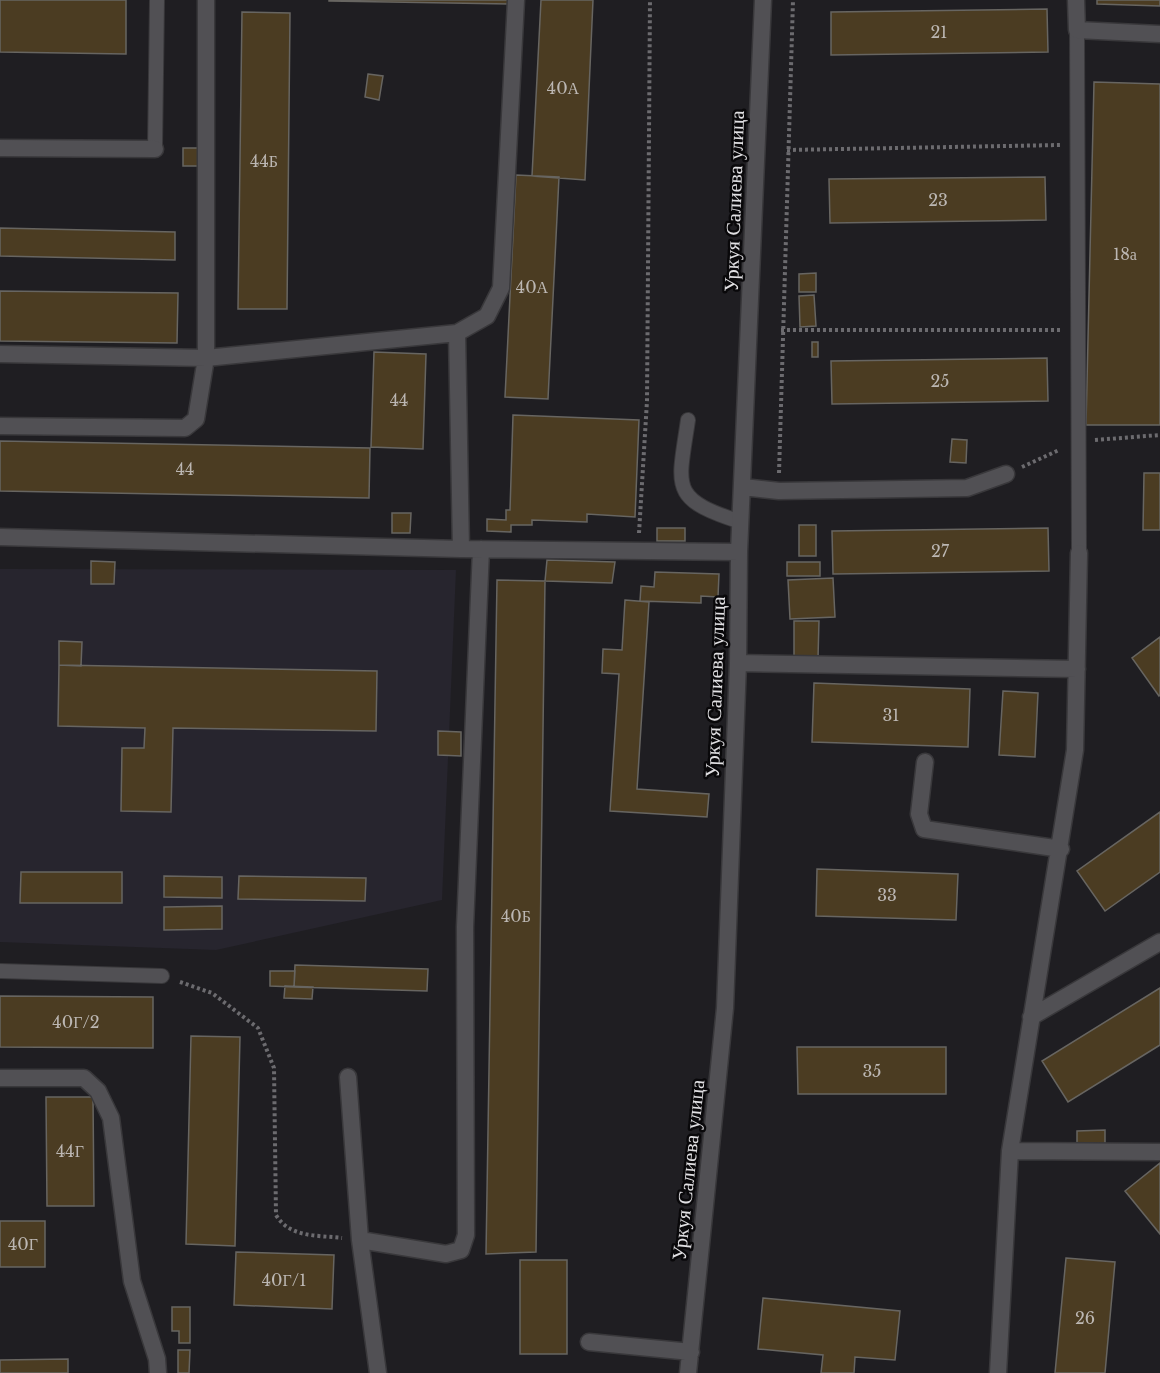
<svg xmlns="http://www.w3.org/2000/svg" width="1160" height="1373" font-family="'Libre Baskerville',serif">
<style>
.built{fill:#27252e}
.building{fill:#4b3c22;stroke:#676561;stroke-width:1.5}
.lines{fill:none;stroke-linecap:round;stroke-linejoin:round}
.service-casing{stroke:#39383b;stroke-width:16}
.minor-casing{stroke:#39383b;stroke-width:19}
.path{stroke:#6c6b6f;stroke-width:4;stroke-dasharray:3 3;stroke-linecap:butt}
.service{stroke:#515054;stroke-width:14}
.minor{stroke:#515054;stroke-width:16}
.labels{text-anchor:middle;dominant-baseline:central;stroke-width:5;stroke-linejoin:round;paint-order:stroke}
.number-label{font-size:16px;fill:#bcb7b3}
.street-label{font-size:20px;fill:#e1e0e3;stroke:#09080a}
</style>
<rect width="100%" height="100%" fill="#1f1e22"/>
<path class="built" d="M0,569L456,570L442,900L216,950L0,942Z"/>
<path class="building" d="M0,0H126V54L0,52Z
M329,0H512V4L329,1Z
M541,0H593L585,180L532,176Z
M1097,0H1160V6L1097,4Z
M1047,9L1048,52L831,55V12Z
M242,12L290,13L287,309H238Z
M368,74L383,76L379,100L365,97Z
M1094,82L1160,84V425H1086Z
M183,148H200V166H183Z
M516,175L559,177L548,399L505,397Z
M1045,177L1046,220L830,223L829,179Z
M0,228L175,232V260L0,256Z
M816,273V292H799V274Z
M0,291L178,293L177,343L0,341Z
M814,295L816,326L800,327L799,296Z
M812,342H818V357H812Z
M374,352L426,354L423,449L371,447Z
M1047,358L1048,401L832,404L831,361Z
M513,415L639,420L635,517L587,514V522L532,520V525H511V532L487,531V519L506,520V510H510Z
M952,439L967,440L966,463L950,462Z
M0,441L370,448L369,498L0,491Z
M1144,473H1160V530H1143Z
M392,513H411L410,533H392Z
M799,525H816V556H799Z
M657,528H685V541H657Z
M1048,528L1049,571L833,574L832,531Z
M547,560L615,562L612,583L545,581Z
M91,561L115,562L114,584H91Z
M787,562H820V576H787Z
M655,572L719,574L718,597L701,596V603L640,601L641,586L654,587Z
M833,578L835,617L790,619L788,580Z
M497,580L545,581L536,1252L486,1254Z
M625,600L649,602L637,789L709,794L707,817L610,811L619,674L602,673L603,649L622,650Z
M794,621H819L818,658H794Z
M1160,637V695L1159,696L1132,658Z
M59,641L82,642L81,666L59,665Z
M59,665L377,671L376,731L173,728L171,812L121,811L122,748H144L145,728L58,726Z
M814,683L970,689L968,747L812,742Z
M1003,691L1038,693L1035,757L999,755Z
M438,731L461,732V756L438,755Z
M1160,812V872L1105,911L1077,871Z
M817,869L958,874L956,920L816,916Z
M21,872H122V903H20Z
M164,876L222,877V898L164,897Z
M239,876L366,878L365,901L238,899Z
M222,906V929L164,930V907Z
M295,965L428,969L427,991L294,987Z
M270,971H295L294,987L270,986Z
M285,986L313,987L312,999L284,998Z
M1160,988V1045L1068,1102L1042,1061Z
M0,996L153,997V1048L0,1047Z
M191,1036L240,1037L235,1246L186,1244Z
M797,1047H946V1094H798Z
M46,1097H93L94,1206H47Z
M1105,1130V1144H1077V1131Z
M1160,1163V1234L1125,1191Z
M0,1221H45V1267H0Z
M236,1252L334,1255L332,1309L234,1305Z
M1066,1258L1115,1262L1105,1373H1055Z
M520,1260H567V1354H520Z
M763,1298L900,1311L895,1360L855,1357L854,1373H821L823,1355L758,1349Z
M172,1307H190V1343H179V1331H172Z
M178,1350H190L189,1373H178Z
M68,1359V1373H0V1360Z"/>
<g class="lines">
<g class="service-casing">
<path id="service" d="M1077,30L1079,553
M155,149L157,0
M688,420C678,488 669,499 741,522
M0,971L162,976"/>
</g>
<g class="minor-casing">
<path id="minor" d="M1076,0L1077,30L1160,34
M0,148L155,149
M457,333L461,549
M0,354L206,358L457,333L487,316L501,288L516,0
M0,426L185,428L196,419L206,358V0
M743,487L779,491L967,488L1006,474
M0,537L461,549L739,552
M738,663L1077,669
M925,762L919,814L924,829L1061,849
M1031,1017L1160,942
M348,1077L360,1240L378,1373
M0,1078H84L98,1091L111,1118L132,1281L157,1359L158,1373
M1010,1151L1160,1152
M360,1240L446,1254L461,1250L466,1235L465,927L481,549
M589,1342L691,1352
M688,1373L725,1008L738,663L739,552L763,0
M998,1373L1010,1151L1075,750L1079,553"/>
</g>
<path class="path" d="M787,150L1060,145
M781,330H1061
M1095,440L1160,435
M1022,467L1059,450
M779,473L793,0
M639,533L647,401L650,0
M180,982L212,993L258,1028L274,1068L276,1215C290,1238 317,1235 342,1238"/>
<use href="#service" class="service"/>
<use href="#minor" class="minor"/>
</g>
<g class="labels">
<g class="number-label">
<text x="939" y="32">21</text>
<text x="563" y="88">40А</text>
<text x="264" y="161">44Б</text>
<text x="938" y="200">23</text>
<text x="1125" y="254">18а</text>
<text x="532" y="287">40А</text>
<text x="940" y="381">25</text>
<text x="399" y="400">44</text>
<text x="185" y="469">44</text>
<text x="940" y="551">27</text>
<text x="891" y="715">31</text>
<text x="887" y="895">33</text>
<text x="516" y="916">40Б</text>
<text x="76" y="1022">40Г/2</text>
<text x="872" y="1071">35</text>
<text x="70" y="1151">44Г</text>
<text x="23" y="1244">40Г</text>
<text x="284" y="1280">40Г/1</text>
<text x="1085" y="1318">26</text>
</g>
<g class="street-label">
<text transform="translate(734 201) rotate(-88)">Уркуя Салиева улица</text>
<text transform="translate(715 687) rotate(-88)">Уркуя Салиева улица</text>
<text transform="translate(688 1170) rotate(-84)">Уркуя Салиева улица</text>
</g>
</g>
</svg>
